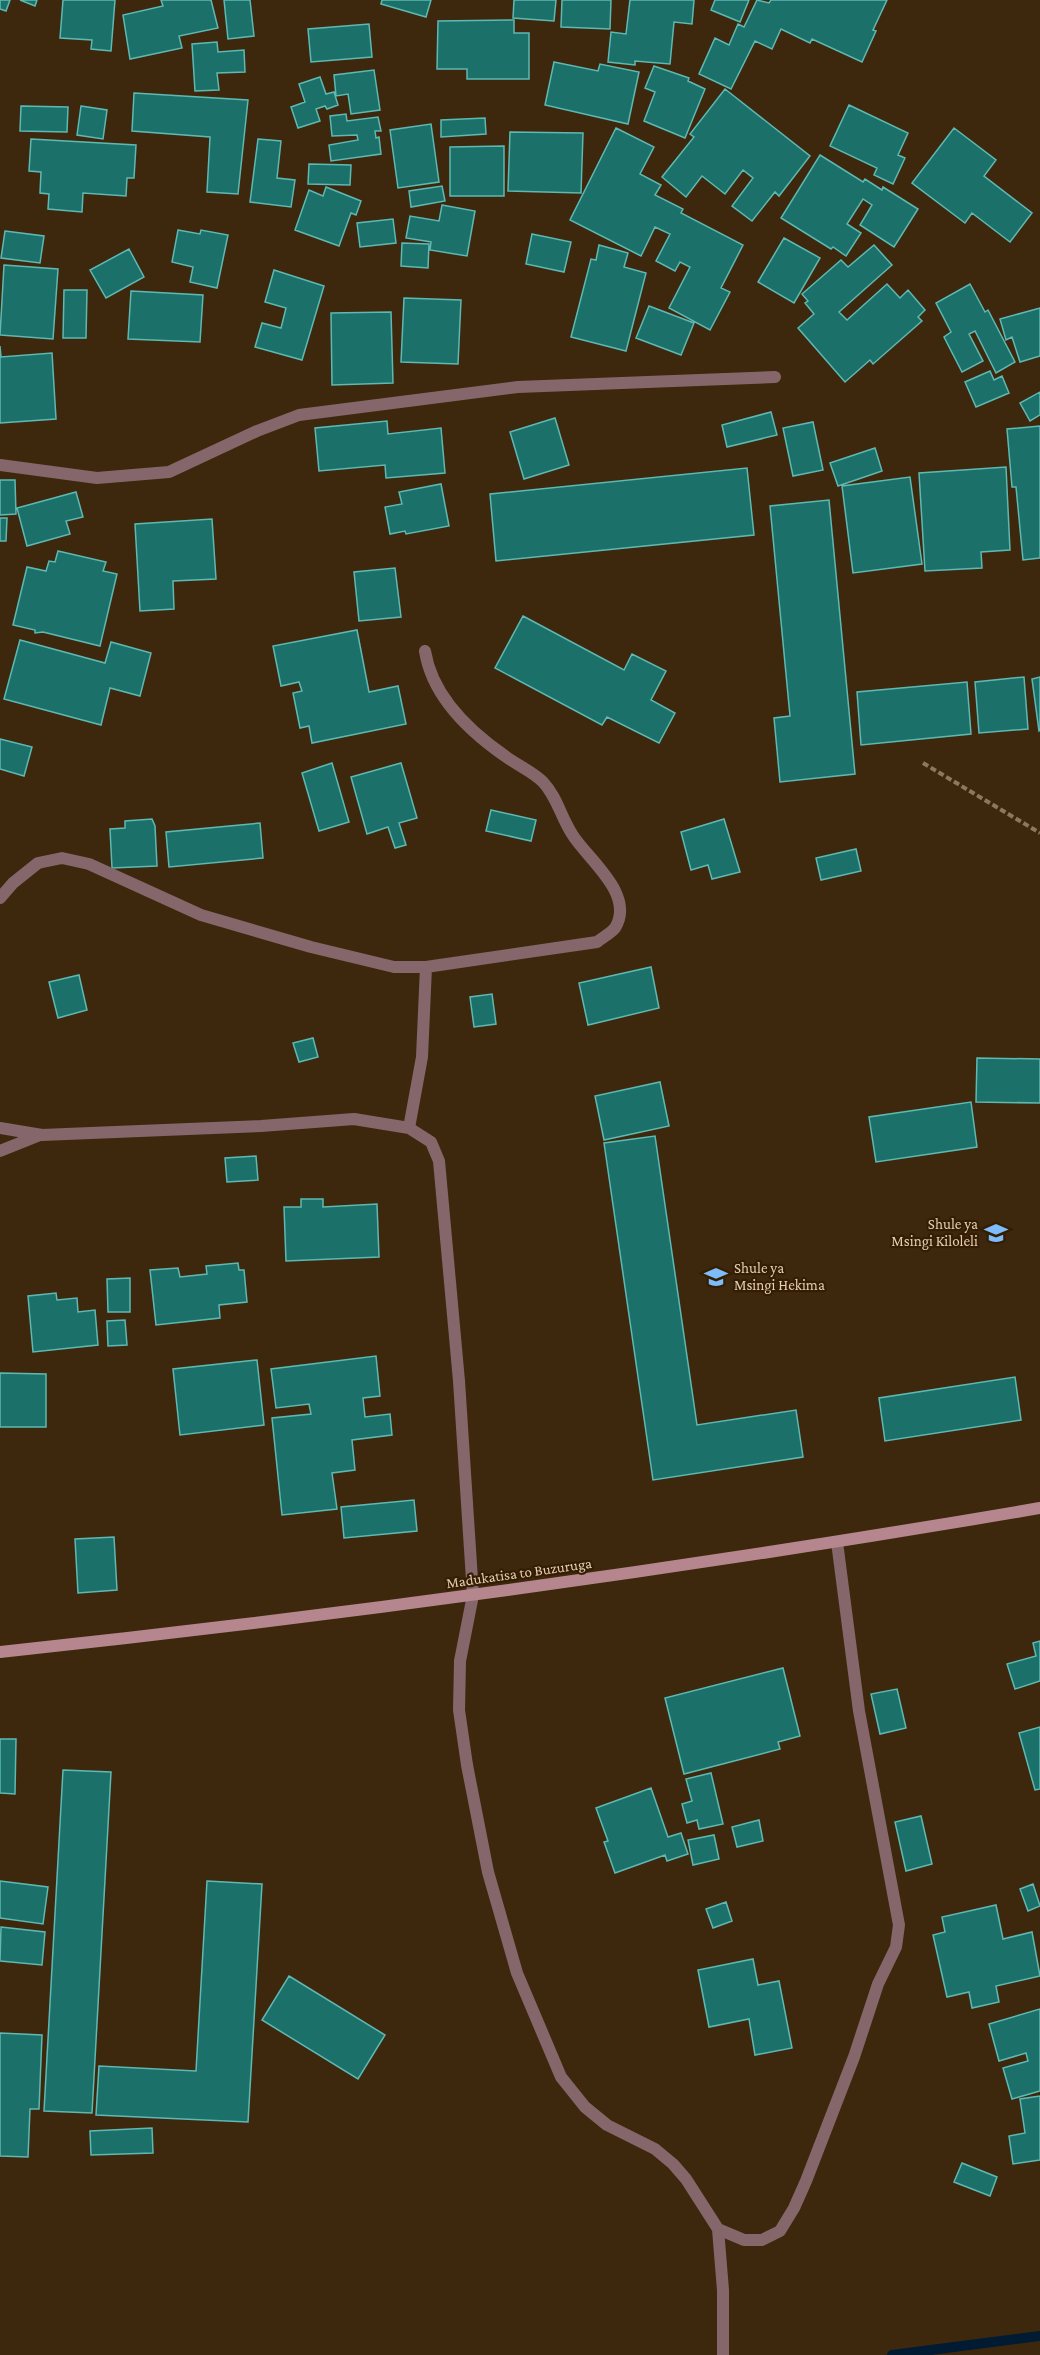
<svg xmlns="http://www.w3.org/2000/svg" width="1040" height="2355" font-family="'Crimson Pro',serif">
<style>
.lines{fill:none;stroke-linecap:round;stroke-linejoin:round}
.stream{stroke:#011b33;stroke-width:10}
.building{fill:#1c706a;stroke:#5eb9b2;stroke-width:1.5}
.path{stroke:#8e775c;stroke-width:4;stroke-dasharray:6 3;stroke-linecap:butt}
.street{stroke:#85676b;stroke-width:12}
.secondary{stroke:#b6868e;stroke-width:12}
.labels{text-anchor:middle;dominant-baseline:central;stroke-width:4.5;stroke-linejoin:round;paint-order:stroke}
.poi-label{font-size:15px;fill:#e6cdb4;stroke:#341e03;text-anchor:end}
.street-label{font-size:15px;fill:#e6cdb4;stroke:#341e03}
</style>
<rect width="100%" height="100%" fill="#3e280d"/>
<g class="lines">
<path class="stream" d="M892,2355L1040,2336"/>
</g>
<path class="building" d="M0,0H10L6,11L0,9Z
M20,0H37L35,6Z
M63,0H115L111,51L91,49L92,40L60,38Z
M161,0H211L218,28L179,36L182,48L130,59L123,15L163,6Z
M224,0H250L254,36L228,39Z
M382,0H431L426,17L381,4Z
M514,0H556L554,21L513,18Z
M562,0H611L610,29L561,27Z
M630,0H694L692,24L674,22L670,64L635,61V65L608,62L611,32L626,34Z
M715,0H749L740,22L711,10Z
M757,0L769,3L771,0H887L873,30L876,31L862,62L812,39L810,43L781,29L772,49L755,41L731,89L699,74L715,38L729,45L738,24L744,27Z
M514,20V33H529V79H467V69H437L438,21Z
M369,24L372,57L311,62L308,29Z
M217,42L218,52L244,50L245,72L217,73L219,90L195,91L192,44Z
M554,62L598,71L600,64L639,72L628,124L545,105Z
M654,66L689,78L688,81L705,89L685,138L644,121L655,92L645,88Z
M374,70L380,110L351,114L348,94L336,96L334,75Z
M320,77L326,94L334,92L338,105L327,109L325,106L316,109L320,121L298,128L291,107L305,102L299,84Z
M725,89L810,156L779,196L775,192L752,221L732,206L753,178L743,170L725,194L702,176L686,197L662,177L694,137L690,134Z
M134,93L248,100L238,194L207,192L210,137L132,131Z
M849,105L908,133L898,155L905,158L893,184L874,175L877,168L830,146Z
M21,106L68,107L67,132L20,131Z
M81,106L107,110L103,139L77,135Z
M346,114L347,121L378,117L381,131H375L376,138L379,137L381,154L331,161L329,145L358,140L357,135L332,136L330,116Z
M485,118L486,134L441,137V120Z
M431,124L439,182L398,188L390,130Z
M616,128L654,147L640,174L661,185L655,195L683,209L681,213L743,245L721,288L730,292L710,330L669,308L690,267L680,262L675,271L656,261L670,234L655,227L641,256L570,220Z
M954,128L996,160L984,176L1032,213L1010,242L972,213L965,223L912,183Z
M510,132L583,133L581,193L508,191Z
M31,139L136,145L134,178H127L126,196L83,193L82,212L48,209L49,194L40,193L41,172L29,171Z
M258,139L281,141L277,178L295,180L291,207L250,202Z
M504,146V196H450V147Z
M820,155L863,182L865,179L882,190L883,187L918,209L894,247L860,225L872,205L863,199L847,224L861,233L846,256L833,247L831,249L781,218Z
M309,164L351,165L350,185L308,184Z
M442,186L445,201L411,207L409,191Z
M326,187L361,201L356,215L351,213L339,246L295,230L309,190L323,196Z
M442,205L475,211L467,256L430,250L431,242L406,238L410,216L439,221Z
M393,219L396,243L360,247L357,223Z
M178,230L200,234L201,230L228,235L217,288L190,282L193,267L172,262Z
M5,231L44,236L40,263L1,258Z
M532,234L571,242L564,272L526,264Z
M784,238L820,258L794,303L758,282Z
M402,243L429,244L428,268L401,266Z
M599,245L628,253L624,267L646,273L626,351L571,337L591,259L596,260Z
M874,245L892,265L839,312L847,320L887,284L900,298L908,290L925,310L918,317L922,321L873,364L870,360L845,382L798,328L814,314L805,303L808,301L802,294L841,260L848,267Z
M129,249L144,277L106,298L90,270Z
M4,265L58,269L53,339L0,335Z
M274,270L324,286L302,360L255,347L262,323L281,328L286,308L265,302Z
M970,284L985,312L988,310L1015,362L996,373L975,331L969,334L983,361L962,372L944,337L951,332L936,303Z
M64,290H87L86,338H63Z
M131,291L203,295L200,342L128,339Z
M404,298L461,300L458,364L401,362Z
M649,306L694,323L681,355L636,338Z
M1040,308V356L1020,362L1012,337L1006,340L1000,319Z
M391,312L393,383L332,385L331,313Z
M0,346L1,357L52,353L56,419L0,423Z
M990,371L994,380L1002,376L1009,393L976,407L965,382Z
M1040,392V415L1030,421L1020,403Z
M771,412L777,435L727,447L722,425Z
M555,418L569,465L524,479L510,432Z
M387,421L388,434L441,428L445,473L386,478L385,465L319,471L315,428Z
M813,422L823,470L793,476L783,428Z
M1040,426V558L1023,560L1016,487H1012L1007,429Z
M875,448L882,471L838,486L830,463Z
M1006,467L1010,550L981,552L982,568L925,571L919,473Z
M747,468L754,535L496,561L490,494Z
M910,477L922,564L853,573L842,486Z
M0,480H15L16,514L0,515Z
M441,484L449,526L406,534L405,531L390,534L385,507L402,504L399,492Z
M76,492L83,517L66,521L70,534L27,546L17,508Z
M829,500L855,774L780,782L774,718L790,716L770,506Z
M0,518H7L6,541H0Z
M212,519L216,579L173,581L174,609L140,611L135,524Z
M58,551L106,562L103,571L117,574L100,646L43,632L35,633V630L13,625L27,567L46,571L49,561L55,562Z
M395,568L401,617L359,621L354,572Z
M523,616L624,670L632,654L666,671L651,700L675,713L659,743L607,717L602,725L495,668Z
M357,630L369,692L398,686L406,724L312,743L309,726L300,728L293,693L302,691L299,682L281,686L273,646Z
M20,640L105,663L111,642L151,653L140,696L110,688L101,725L4,699Z
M1024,677L1028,729L979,733L975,682Z
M1040,677V730L1039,731L1032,679Z
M967,682L971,734L861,745L857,692Z
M0,739L32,747L24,776L0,769Z
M332,763L349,822L319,831L302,773Z
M401,763L417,818L399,823L406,845L395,848L388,827L367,834L351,777Z
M491,810L536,820L531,841L486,831Z
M152,819L155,826L157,866L112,868L110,829L125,828V821Z
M724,819L740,872L712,879L708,865L691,870L681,832Z
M260,823L263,858L169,867L166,832Z
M856,849L861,871L821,880L816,858Z
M651,967L659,1008L588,1025L579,983Z
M79,975L87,1010L58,1018L49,982Z
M492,994L496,1024L474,1027L470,997Z
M313,1038L318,1057L299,1062L293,1043Z
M977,1058L1040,1059V1103L976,1102Z
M660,1082L669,1126L604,1140L595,1096Z
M971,1102L977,1147L876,1162L869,1117Z
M655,1136L697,1425L796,1410L803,1457L653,1480L604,1143Z
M256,1156L258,1180L227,1182L225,1158Z
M301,1199H323V1207L377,1204L379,1257L286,1261L284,1207H301Z
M238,1263L239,1270H244L247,1302L219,1305L220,1318L156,1325L150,1270L178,1268L180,1277L207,1274L206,1266Z
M130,1278V1312H108L107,1279Z
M56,1293L57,1300L77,1298L78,1312L95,1310L98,1345L33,1352L28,1296Z
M125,1320L127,1345L108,1346L107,1321Z
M376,1356L380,1396L363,1398L365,1417L390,1414L392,1435L352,1440L355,1470L332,1473L337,1509L282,1515L272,1418L311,1414L309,1404L276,1408L271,1369Z
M257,1360L264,1425L180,1435L173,1369Z
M0,1373L46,1374V1427H0Z
M1015,1377L1021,1420L885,1441L879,1398Z
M414,1500L417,1531L344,1538L341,1507Z
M114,1537L117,1590L78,1593L75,1539Z
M1040,1641V1681L1015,1689L1007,1664L1036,1656L1033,1643Z
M783,1668L800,1736L778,1742L780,1749L684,1774L665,1698Z
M897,1689L906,1728L880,1734L871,1694Z
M1040,1727V1789L1035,1790L1019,1733Z
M0,1739H16L15,1794L0,1793Z
M63,1770L111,1772L92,2113L44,2111Z
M711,1773L723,1824L699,1829L697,1820L687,1823L682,1804L692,1801L686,1779Z
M651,1788L668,1837L681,1833L688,1854L667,1861L665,1855L615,1873L604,1842L608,1841L596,1808Z
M921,1816L932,1864L906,1871L895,1822Z
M759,1820L763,1841L737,1847L732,1827Z
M714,1835L719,1859L693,1865L688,1840Z
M0,1881L48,1887L43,1924L0,1918Z
M207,1881L262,1884L248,2122L96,2115L99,2066L196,2071Z
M1033,1884L1040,1906L1028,1911L1020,1889Z
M726,1902L732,1921L713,1928L706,1909Z
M996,1905L1003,1939L1032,1932L1040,1976L996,1986L999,2002L972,2008L969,1992L947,1997L933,1935L945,1932L942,1917Z
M1,1927L45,1932L42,1965L0,1961Z
M753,1959L758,1985L779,1981L792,2048L755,2055L749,2019L709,2027L698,1970Z
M289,1976L385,2035L358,2079L262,2020Z
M1040,2009V2091L1012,2099L1003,2068L1028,2061L1026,2053L999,2061L989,2024Z
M0,2033L42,2035L39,2109H30L28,2157L0,2156Z
M1040,2096V2160L1013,2164L1009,2136L1025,2133L1020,2099Z
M152,2128L153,2153L91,2155L90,2131Z
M962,2163L997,2177L990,2196L954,2182Z"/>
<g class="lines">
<path class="path" d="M923,763L1040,833"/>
<path class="street" d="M0,465L97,478L169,472L257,431L299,415L518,387L775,377
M0,898L13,883L38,863L62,858L89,864L201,915L311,947L394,967H426L597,942C602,938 611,933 615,928C636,894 587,859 572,834C561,817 557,797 543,782C533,772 517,765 505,756C469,731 432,696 425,651
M0,1128L42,1135L261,1126L354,1119L409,1128L431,1142L439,1161L459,1381L473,1595L460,1661L459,1710L467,1765L488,1872L517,1973L561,2077L585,2107L607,2125L655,2149L673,2164L686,2179L718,2229L744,2240H762L780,2231L794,2208L806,2181L854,2057L878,1984L896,1947L899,1925L859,1711L837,1542
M409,1128L422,1057L426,967
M0,1151L40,1135
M718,2229L723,2290V2355"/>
<path class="secondary" d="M0,1652C348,1615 695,1567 1040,1508"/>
</g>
<defs>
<g id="school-bare" transform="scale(1.8)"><path d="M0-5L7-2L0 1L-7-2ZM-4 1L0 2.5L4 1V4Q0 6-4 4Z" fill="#7fbdfa" stroke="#341e03" stroke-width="2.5" paint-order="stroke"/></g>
</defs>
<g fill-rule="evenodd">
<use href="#school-bare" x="996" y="1233"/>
<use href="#school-bare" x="716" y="1277"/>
</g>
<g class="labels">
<g class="poi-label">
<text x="978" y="1224">Shule ya<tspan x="978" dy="17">Msingi Kiloleli</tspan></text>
<text x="734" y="1268" text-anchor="start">Shule ya<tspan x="734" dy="17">Msingi Hekima</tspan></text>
</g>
<g class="street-label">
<text transform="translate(519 1573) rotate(-8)">Madukatisa to Buzuruga</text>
</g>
</g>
</svg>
